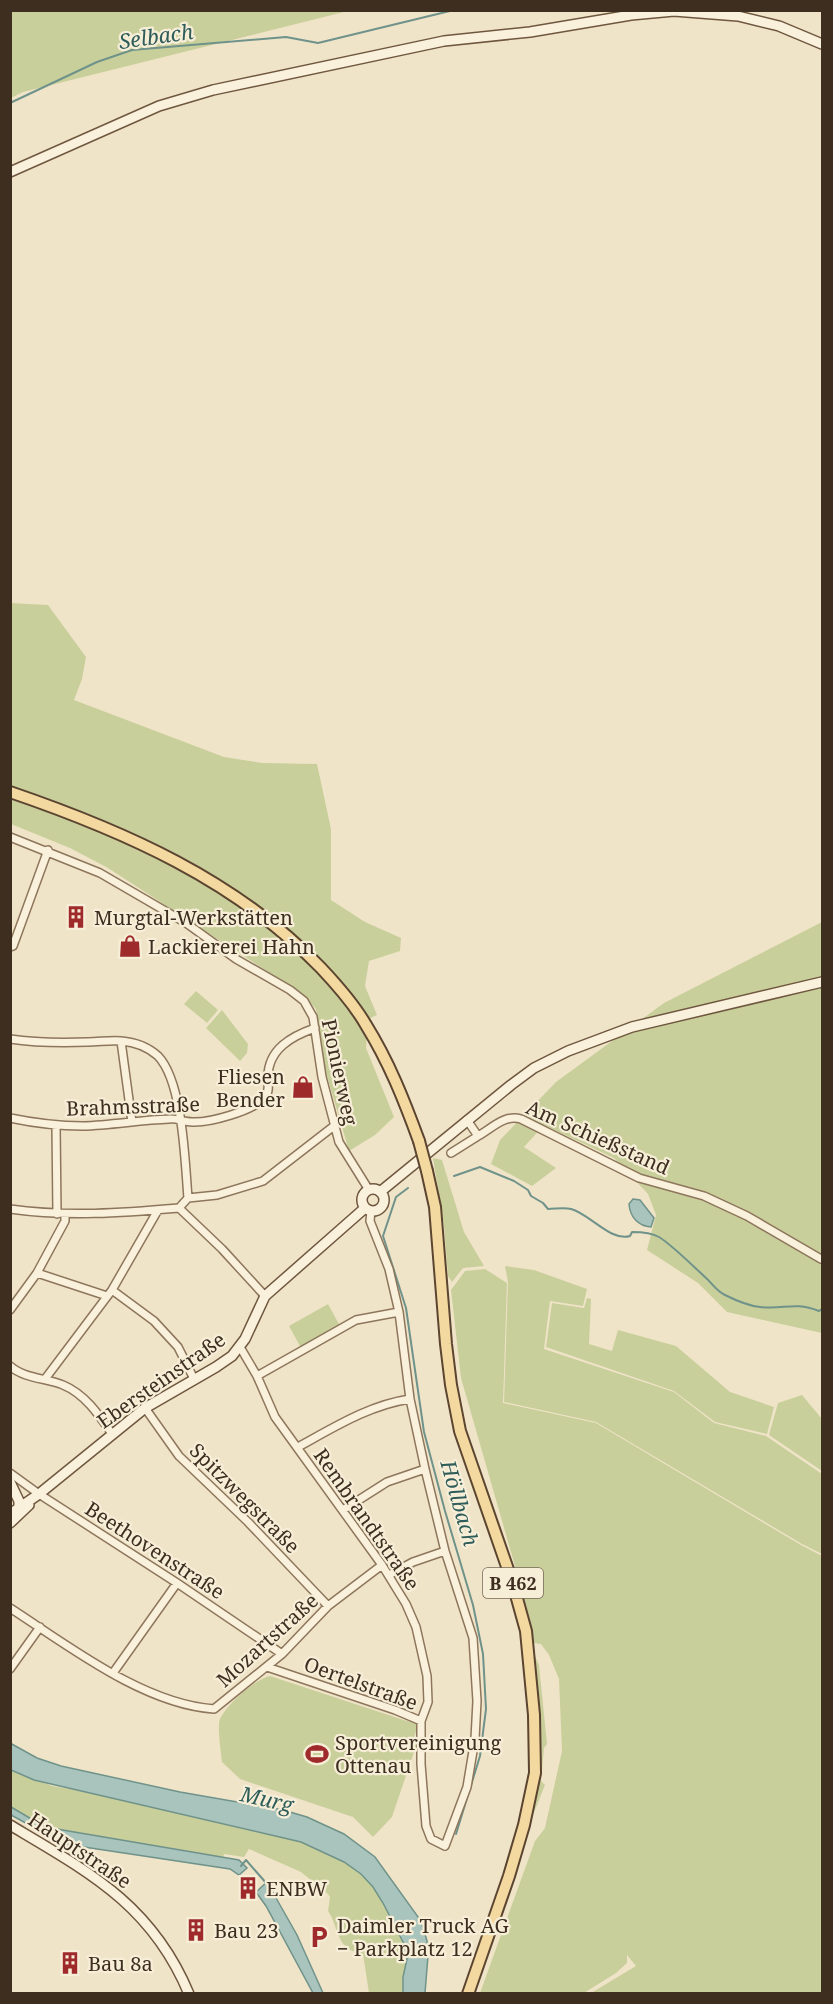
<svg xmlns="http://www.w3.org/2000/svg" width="833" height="2004" font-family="'Noto Serif',serif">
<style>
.green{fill:#c9cf9b}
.water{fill:#a9c4bc;stroke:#6f938a;stroke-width:1.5}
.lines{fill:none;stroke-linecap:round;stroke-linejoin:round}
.stream{stroke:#6f938a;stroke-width:2}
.street-casing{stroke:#8d765c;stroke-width:10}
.secondary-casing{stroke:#6f573f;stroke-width:12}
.primary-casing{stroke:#5b4430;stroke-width:14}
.street{stroke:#faf1dc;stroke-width:7}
.secondary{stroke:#faf1dc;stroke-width:9}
.primary{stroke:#f3d9a0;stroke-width:10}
.primary-bridge-casing{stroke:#5b4430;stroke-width:14;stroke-linecap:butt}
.primary-bridge{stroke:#f3d9a0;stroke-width:10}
.labels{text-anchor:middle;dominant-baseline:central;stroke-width:4.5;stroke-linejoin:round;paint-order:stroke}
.shield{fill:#f7eed8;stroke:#756857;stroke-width:1.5}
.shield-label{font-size:18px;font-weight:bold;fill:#3d2e20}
.poi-label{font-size:20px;fill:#3d2e20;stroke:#f7eed8;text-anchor:start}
.street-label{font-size:20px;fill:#3d2e20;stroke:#f7eed8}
.water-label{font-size:21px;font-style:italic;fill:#2f5d5a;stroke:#f7eed8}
</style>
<rect width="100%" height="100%" fill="#f0e4c8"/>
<path class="green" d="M11,10H348V11L23,92L11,98Z
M10,603L48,605L86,657L82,679L74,700L224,757L262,763L317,764L331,829V900L365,922L401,938L400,951L369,961L365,986L377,1015L368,1019L366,1048L394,1117L375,1135L349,1151L322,1059L316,1009L302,994L108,868L70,848L11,824Z
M822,922V1333L727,1312L698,1283L647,1250L656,1215L648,1194L614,1158L544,1125L524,1147L556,1168L532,1186L491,1164L500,1140L556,1082L664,1003Z
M196,991L218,1010L207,1023L184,1004Z
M222,1010L248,1044L247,1053L240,1061L206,1028Z
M433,1158L442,1160L464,1232L484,1266L463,1268L452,1282L448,1276L444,1226Z
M505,1266L534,1270L587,1289L583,1306L550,1301L544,1349L674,1392L714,1423L766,1436L822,1474V1554L802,1544L596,1422L504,1402L508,1282Z
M485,1269L507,1283L503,1403L596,1423L801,1545L822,1556V1993H591L636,1966L627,1955V1963L616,1973L584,1993H480L535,1841L545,1828L562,1751L559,1679L549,1655L541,1644L534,1643L521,1587L461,1378L451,1290L465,1271Z
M587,1298L591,1299L589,1344L612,1351L618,1330L676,1346L730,1392L774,1407L767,1434L715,1422L674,1391L546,1347L552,1303L584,1308Z
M328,1304L340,1326L301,1348L289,1326Z
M802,1395L822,1419V1471L769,1435L778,1403Z
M530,1645L539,1665L547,1744L544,1748L541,1781L545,1785L533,1815C541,1759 541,1700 530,1645Z
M270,1676L416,1724L418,1726L413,1740L416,1746L392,1817L373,1837L353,1817L240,1779L222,1762C221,1752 217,1727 220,1719C227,1704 255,1679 270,1676Z
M11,1770L52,1786L89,1792L301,1842L344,1862L361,1874L373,1887L383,1903L404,1944L407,1959L403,1977V1993H369L363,1954C358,1952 353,1952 349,1949C337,1942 336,1922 328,1911L330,1897L328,1894L301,1872L249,1849L244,1857L224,1854L223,1857L45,1827L11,1807Z"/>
<path class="water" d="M633,1199L640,1200L654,1218L651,1227C638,1226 630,1217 629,1204Z
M10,1743L37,1758L61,1766L180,1792L283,1810L307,1817L344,1834L375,1857L421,1921L427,1941L428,1956L425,1993H403V1977L407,1959L404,1944L383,1903L373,1887L361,1874L344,1862L301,1842L34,1780L11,1770Z
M11,1807L45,1827L239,1860L247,1868L239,1875L230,1869L64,1844L11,1815Z
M267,1882L297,1935L323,1993H313L266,1906L256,1892Z"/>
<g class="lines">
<path class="stream" d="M10,103L97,62L132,50L286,37L318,43L454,10
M454,1176L480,1167L514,1181L528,1190L531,1196L543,1203L548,1209C555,1209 564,1207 571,1209C590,1214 611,1242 630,1236L632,1232C640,1232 652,1233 659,1237C672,1245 693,1266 705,1277C712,1283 716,1291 725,1295C735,1300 749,1306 760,1307C785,1310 793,1301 819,1311L822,1309
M408,1188L396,1197L383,1236L406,1308L424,1432L445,1511L473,1605L483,1654L486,1709L480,1756L456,1834
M241,1866L246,1860L267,1884
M422,1933L429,1920"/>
<g class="street-casing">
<path id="street" d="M10,837L100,873L186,923L236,959L290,990L304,1001L313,1017L322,1077L339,1142L369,1190
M10,947L13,946L48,850
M10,1039C37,1043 62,1043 88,1042C99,1042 110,1040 121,1041C134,1042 148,1047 158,1056C183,1082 185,1163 188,1198L179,1208L222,1249L265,1296
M121,1041L132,1122
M10,1118C34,1123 58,1126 83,1126C112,1125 141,1120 169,1119C177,1118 184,1122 192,1122C209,1123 253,1111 264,1098C270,1093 268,1084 268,1077C268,1049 292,1036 315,1028
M467,1120L478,1136C492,1128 505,1114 521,1119L639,1178L704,1196L747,1216L821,1259
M56,1125L57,1214
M451,1153L478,1136
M188,1198L217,1195L263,1181L334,1126
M10,1209C67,1217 122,1213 179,1208
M37,1273L107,1296
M112,1290L154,1321L178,1347L194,1379
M10,1310L37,1273L65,1221V1214
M240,1347L257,1376L275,1417L382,1565L406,1604L416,1627L427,1676L428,1702L421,1721V1764L426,1826L431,1839L445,1846L467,1787L475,1739L477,1701L473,1638L445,1551L425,1469L410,1399L399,1312L389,1269L370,1221L371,1211
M10,1366C25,1379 46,1378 63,1385C85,1394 99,1415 112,1434
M257,1376L356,1320L399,1312
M45,1379L112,1290L158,1210
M145,1408L179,1456L248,1522L328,1606
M298,1447C333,1428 369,1405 410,1399
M10,1473L39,1494L177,1583L282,1654
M343,1510L387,1482L425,1469
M389,1575L413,1562L445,1551
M10,1608C69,1646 143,1704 214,1709L282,1654L328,1606L382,1565
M267,1667L395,1710L421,1721
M10,1669L40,1627
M113,1673L177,1583"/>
</g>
<g class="secondary-casing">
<path id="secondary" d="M10,172L159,106L213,90L444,41L530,32L631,15L674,11L738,16L779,26L822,44
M362 1200a11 11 0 1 1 22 0a11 11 0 1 1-22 0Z
M380,1192L511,1085L534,1068L568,1051L632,1027L822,982
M10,1482L19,1501V1507
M10,1514L39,1494L145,1408L216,1367L232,1356L245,1339L265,1296L365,1208
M10,1523L29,1505
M10,1825C89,1872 152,1905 189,1994"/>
</g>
<g class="primary-casing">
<path id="primary" d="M10,792C124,831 236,880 321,968C337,985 354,1004 366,1025C389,1062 404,1100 419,1141
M427,1171L435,1207L446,1344L451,1385L460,1431L513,1584L526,1631L534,1715L535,1773L524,1825L509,1876L468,1994"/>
</g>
<use href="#street" class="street"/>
<use href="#secondary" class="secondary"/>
<use href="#primary" class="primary"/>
<g class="primary-bridge-casing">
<path id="primary-bridge" d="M419,1141L427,1171"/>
</g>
<use href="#primary-bridge" class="primary-bridge"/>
</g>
<defs>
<g id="building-bare" transform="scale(1.8)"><path d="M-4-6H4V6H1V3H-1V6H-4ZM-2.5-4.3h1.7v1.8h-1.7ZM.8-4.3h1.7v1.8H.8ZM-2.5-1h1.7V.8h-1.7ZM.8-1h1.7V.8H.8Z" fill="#9e2a2b" stroke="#f7eed8" stroke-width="2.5" paint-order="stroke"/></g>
<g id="shop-bare" transform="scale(1.8)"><path d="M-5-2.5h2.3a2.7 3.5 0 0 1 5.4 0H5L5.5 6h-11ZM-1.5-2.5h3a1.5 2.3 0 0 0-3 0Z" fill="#9e2a2b" stroke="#f7eed8" stroke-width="2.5" paint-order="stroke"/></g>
<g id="stadium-bare" transform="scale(1.8)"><path d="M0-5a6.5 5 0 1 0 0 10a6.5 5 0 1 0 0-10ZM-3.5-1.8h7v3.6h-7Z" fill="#9e2a2b" stroke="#f7eed8" stroke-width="2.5" paint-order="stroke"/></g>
<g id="parking-bare" transform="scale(1.8)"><path d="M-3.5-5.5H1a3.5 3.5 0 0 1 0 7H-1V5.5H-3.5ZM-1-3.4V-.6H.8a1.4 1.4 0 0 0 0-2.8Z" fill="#9e2a2b" stroke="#f7eed8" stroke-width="2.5" paint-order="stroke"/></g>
</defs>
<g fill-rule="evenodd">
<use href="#building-bare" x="76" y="917"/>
<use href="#shop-bare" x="130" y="946"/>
<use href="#shop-bare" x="303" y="1087"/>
<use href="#stadium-bare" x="317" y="1754"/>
<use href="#building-bare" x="248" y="1888"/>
<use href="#building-bare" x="196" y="1930"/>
<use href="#parking-bare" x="319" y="1937"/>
<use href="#building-bare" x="70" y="1963"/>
</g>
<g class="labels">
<rect class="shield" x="483" y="1568" width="60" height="30" rx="4.5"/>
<g class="shield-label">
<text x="513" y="1583">B 462</text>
</g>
<g class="poi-label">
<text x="94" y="917">Murgtal-Werkstätten</text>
<text x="148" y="946">Lackiererei Hahn</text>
<text x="285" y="1076" text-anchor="end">Fliesen<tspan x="285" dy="23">Bender</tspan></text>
<text x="335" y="1742">Sportvereinigung<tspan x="335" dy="23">Ottenau</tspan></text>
<text x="266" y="1888">ENBW</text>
<text x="337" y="1925">Daimler Truck AG<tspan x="337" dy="23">− Parkplatz 12</tspan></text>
<text x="214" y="1930">Bau 23</text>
<text x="88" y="1963">Bau 8a</text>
</g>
<g class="street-label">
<text transform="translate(340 1072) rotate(78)">Pionierweg</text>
<text transform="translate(133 1106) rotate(-2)">Brahmsstraße</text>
<text transform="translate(598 1137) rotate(24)">Am Schießstand</text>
<text transform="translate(161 1380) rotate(-35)">Ebersteinstraße</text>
<text transform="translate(245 1498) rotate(45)">Spitzwegstraße</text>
<text transform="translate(367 1519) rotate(55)">Rembrandtstraße</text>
<text transform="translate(155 1550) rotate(33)">Beethovenstraße</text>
<text transform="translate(267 1640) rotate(-42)">Mozartstraße</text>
<text transform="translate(361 1683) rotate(20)">Oertelstraße</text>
<text transform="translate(80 1850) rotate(34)">Hauptstraße</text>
</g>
<g class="water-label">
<text transform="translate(156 36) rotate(-8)">Selbach</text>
<text transform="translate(460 1503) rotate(74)">Höllbach</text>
<text transform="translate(267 1799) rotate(13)">Murg</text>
</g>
</g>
<rect width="833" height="2004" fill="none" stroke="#3d2e20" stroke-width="24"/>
</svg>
